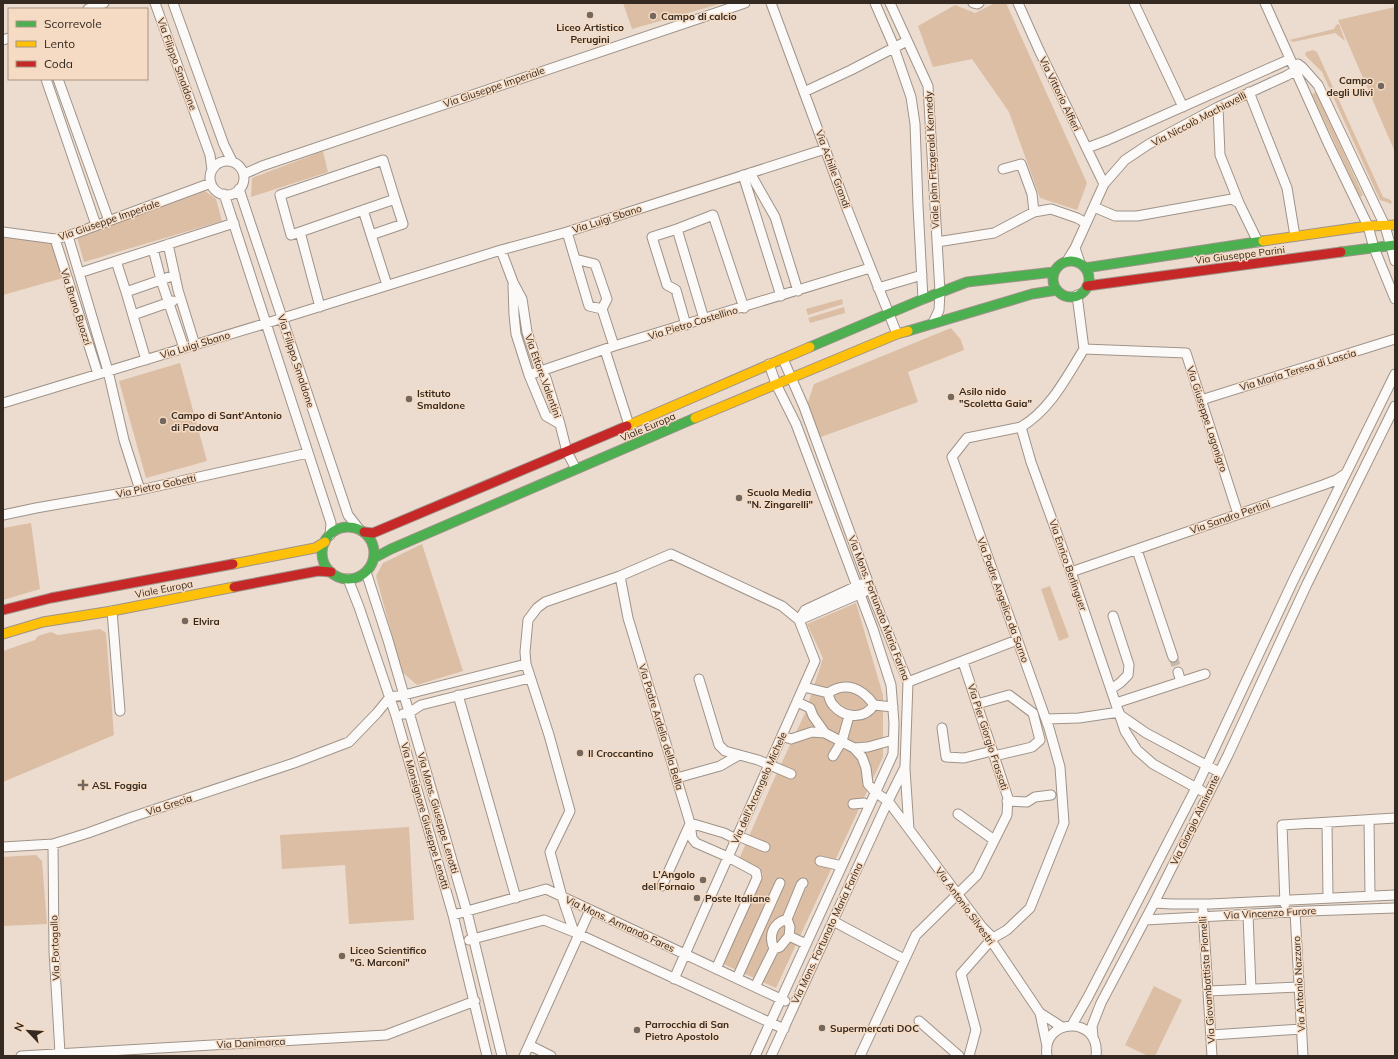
<svg xmlns="http://www.w3.org/2000/svg" width="1398" height="1059" font-family="Mulish,sans-serif">
<style>
.green{fill:#dcbea4}
.lines{fill:none;stroke-linecap:round;stroke-linejoin:round}
.street-tunnel{stroke:#c6b8ac;stroke-width:9;stroke-dasharray:9 4.5;stroke-linecap:butt}
.street-casing{stroke:#9f9389;stroke-width:11}
.fast-casing{stroke:#9f9389;stroke-width:11}
.slow-casing{stroke:#9f9389;stroke-width:11}
.jam-casing{stroke:#9f9389;stroke-width:11}
.street{stroke:#fcfaf8;stroke-width:9}
.fast{stroke:#4caf50;stroke-width:9}
.slow{stroke:#ffc107;stroke-width:9}
.jam{stroke:#c62828;stroke-width:9}
.poi-dot{fill:#74685e;stroke:#f6dbc4;stroke-width:1.5}
.labels{text-anchor:middle;dominant-baseline:central;stroke-width:3;stroke-linejoin:round;paint-order:stroke}
.poi-label{font-size:10px;font-weight:bold;fill:#342a21;stroke:#f6dbc4;text-anchor:start}
.street-label{font-size:10px;fill:#342a21;stroke:#f6dbc4}
</style>
<rect width="100%" height="100%" fill="#ebdccf"/>
<path class="green" d="M623,3H723L632,29Z
M995,3H1006L1087,183L1077,210L1040,198L1009,112L972,59L933,67L918,26L955,5L975,13Z
M1395,7V152L1338,20Z
M1339,24L1345,41L1335,33L1293,42L1289,40L1334,29L1336,25Z
M1313,50L1317,52L1383,197L1391,200L1392,204L1380,200L1322,72L1305,55L1306,52Z
M1316,92L1363,195L1360,197L1312,94Z
M323,151L328,172L251,197L252,178Z
M205,191L216,199L222,221L84,262L77,237Z
M3,232L55,239L63,278L3,295Z
M842,299L843,304L808,315L806,309Z
M844,307L845,313L810,323L808,318Z
M951,328L961,340L964,350L908,372L918,402L818,438L807,405L814,384Z
M180,363L207,461L146,478L119,381Z
M31,523L40,589L3,600V528Z
M422,544L463,671L417,685L402,672L376,576L383,563Z
M1050,586L1069,637L1059,641L1041,589Z
M856,603L883,695V757L776,988L721,963L763,874L739,859L775,777L806,711L823,658L807,624Z
M100,629L106,633L114,735L3,782V651L35,640L38,636L51,632L58,635Z
M409,827L414,920L349,924L345,865L282,869L280,835Z
M36,855L42,861L47,924L3,926V857Z
M1154,986L1182,1000L1155,1056H1148L1125,1045Z"/>
<g class="lines">
<path class="street-tunnel" d="M1173,657L1178,672"/>
<g class="street-casing">
<path id="street" d="M155,3L210,155L212,170
M173,3L224,145L232,161
M771,3L848,211L897,334
M875,3L892,42L911,97L915,124L918,206L923,299
M890,3L928,86L940,292L939,310L933,323
M973,3L977,4L979,3
M1018,3L1039,50L1104,184
M1134,3L1183,107
M1265,3L1328,143L1368,226L1374,248L1395,299
M88,9L104,3
M3,40L9,38
M1298,64L1302,67L1318,85L1385,226L1395,261
M46,79L96,225
M58,79L109,221
M804,92L851,70L907,41
M1249,92L1287,188L1295,236
M1218,107L1220,155L1239,203
M1087,148L1108,140L1290,59
M210 178a17 17 0 1 1 34 0a17 17 0 1 1-34 0Z
M1003,169L1021,164L1032,194L1034,212L1051,209L1077,218L1086,223
M750,173L775,217L798,291
M244,174L262,166L745,3
M743,175L781,296
M239,189L344,503L348,515L359,529
M224,194L331,523L330,535
M1094,207L1115,216H1137L1232,199L1239,203L1258,242
M677,229L713,215L744,308
M3,232L55,239L68,236L211,183
M300,232L395,199L403,224L371,235L363,210
M567,232L589,306L602,309
M371,235L387,285
M68,236L108,371L124,440L140,490
M55,239L98,374
M937,242L994,233L1034,212
M168,244L178,290L195,345
M1075,248L1080,263
M153,249L161,280L184,348
M501,250L513,282L522,299L527,332L540,371L546,378L560,424L567,452L576,469
M575,259L595,264L607,299L602,309
M116,261L126,292
M1067,261L1075,248L1104,184L1125,160L1149,144L1218,107L1286,76L1302,67
M79,273L234,223
M513,285L514,315L516,334L529,375L546,416L560,424
M878,288L922,275
M320,307L300,232L291,235L280,195L383,160L395,199
M602,309L614,346
M133,315L173,301
M686,325L676,290L667,285L652,237L677,229L704,319
M1084,349L1186,353L1238,514
M605,350L629,425
M146,360L126,292L175,275
M529,375L614,346L870,268
M1201,400L1395,339
M3,403L267,323L501,250L567,232L825,149
M1021,427L1031,462L1071,572L1125,731L1137,750L1153,764L1202,791
M3,515L36,508L140,490L308,453
M1137,550L1173,657
M366,572L388,640L467,912L502,1056
M1071,572L1323,485L1336,480L1345,474
M620,576L628,618L690,823L692,838L696,843L728,857L756,872L757,878L716,969
M348,579L359,607L396,716L453,915L487,1056
M112,611L120,711
M799,620L805,610L861,584
M799,620L864,592
M1178,672L1181,682
M699,679L719,745L725,751L758,760L791,774
M908,682L1017,640
M804,687L828,693C829,697 830,702 833,705C844,718 864,720 874,705L893,707
M1111,689L1120,683L1128,675L1129,665L1113,616
M828,693C846,681 862,688 874,705
M458,695L516,898
M797,702L810,708L813,716L825,733
M1116,703L1205,674
M977,704L1009,695L1033,713L1040,740L1032,747L994,756
M403,714L409,713L421,705L530,678
M1120,715L1146,733L1219,772
M1046,719L1079,718L1119,712
M942,728L946,757L964,758L992,751
M782,736L791,739L812,732L825,733L854,748L862,757L866,768L868,784L875,792L888,801L982,927L1040,1013L1047,1046
M854,748L868,747L893,740
M833,756L842,741L849,716
M905,769L909,829
M677,778L720,766L739,755
M1007,801L1027,802L1035,797L1051,795
M853,804L864,803L869,806
M958,814L994,840
M1369,820L1370,896
M690,823L724,833L736,839
M1327,823L1328,897
M738,836L765,847
M53,844L54,951L60,1053
M3,847L53,844L88,833L132,817L294,763L349,742L377,713L390,697L404,695L526,664
M820,861L842,866
M662,886L689,826
M1154,903L1172,904H1210L1395,895
M1285,904L1282,825L1395,818
M1203,911L1212,1056
M1295,912L1303,1056
M453,915L546,889L785,1001
M1248,915L1251,989
M1145,920L1308,911L1395,908
M833,921L904,959
M982,927L993,938L1007,930L1030,908L1064,823L1060,767L1049,728L952,457L967,438L1021,427C1050,410 1066,378 1084,349L1077,295
M574,932L562,897L550,852L570,811L549,735L526,664L525,652L528,620L537,608L545,602L620,576L671,554L782,606L799,620
M789,936L806,944
M469,940L544,920L574,932L784,1029
M774,949L780,947L789,936L790,927L787,919L801,885L803,883
M737,978L780,883
M674,979L815,661L799,620
M755,987L774,949C768,935 773,923 787,919
M1208,991L1299,987
M1040,1013L1062,1027
M919,1021L959,1056
M1072,1025L1088,997L1196,788L1294,579L1395,374
M1211,1035L1302,1029
M1093,1037L1092,1026L1101,1003L1154,903L1228,755L1307,584L1395,406
M529,1045L551,1056
M21,1056L386,1035L475,1001
M524,1056L590,910
M755,1056L893,754L894,723L891,685L873,629L796,424L776,384L769,364
M771,1056L888,801L905,767L908,682L875,601L804,407L783,359
M860,1056L916,935L977,875L1007,815L1008,798L963,662
M969,1056L976,1030L961,974L991,940
M1047,1056C1041,1017 1101,1015 1096,1056"/>
</g>
<g class="fast-casing">
<path id="fast" d="M1341,252L1395,245
M1053 279a18 18 0 1 1 36 0a18 18 0 1 1-36 0Z
M1085,268L1263,241
M908,331L1032,294L1057,290
M810,347L923,299L967,282L1054,272
M322 553a26 26 0 1 1 52 0a26 26 0 1 1-52 0Z
M374,558L391,549L695,418"/>
</g>
<g class="slow-casing">
<path id="slow" d="M1263,241L1368,226L1395,225
M695,418L897,334L908,331
M627,426L810,347
M233,564L315,548L325,542
M3,634L43,622L112,611L234,587"/>
</g>
<g class="jam-casing">
<path id="jam" d="M1087,286L1341,252
M364,532L373,533L627,426
M234,587L318,571L331,572
M3,610L51,598L233,564"/>
</g>
<use href="#street" class="street"/>
<use href="#fast" class="fast"/>
<use href="#slow" class="slow"/>
<use href="#jam" class="jam"/>
</g>
<g class="poi-dot">
<circle cx="590" cy="15" r="4"/>
<circle cx="653" cy="16" r="4"/>
<circle cx="1381" cy="86" r="4"/>
<circle cx="951" cy="397" r="4"/>
<circle cx="409" cy="399" r="4"/>
<circle cx="163" cy="421" r="4"/>
<circle cx="739" cy="498" r="4"/>
<circle cx="185" cy="621" r="4"/>
<circle cx="580" cy="753" r="4"/>
<path d="M81 779h4v4h4v4h-4v4h-4v-4h-4v-4h4z"/>
<circle cx="703" cy="880" r="4"/>
<circle cx="697" cy="898" r="4"/>
<circle cx="342" cy="956" r="4"/>
<circle cx="822" cy="1028" r="4"/>
<circle cx="637" cy="1030" r="4"/>
</g>
<g class="labels">
<g class="poi-label">
<text x="661" y="16">Campo di calcio</text>
<text x="590" y="27" text-anchor="middle">Liceo Artistico<tspan x="590" dy="12">Perugini</tspan></text>
<text x="1373" y="80" text-anchor="end">Campo<tspan x="1373" dy="12">degli Ulivi</tspan></text>
<text x="959" y="391">Asilo nido<tspan x="959" dy="12">"Scoletta Gaia"</tspan></text>
<text x="417" y="393">Istituto<tspan x="417" dy="12">Smaldone</tspan></text>
<text x="171" y="415">Campo di Sant'Antonio<tspan x="171" dy="12">di Padova</tspan></text>
<text x="747" y="492">Scuola Media<tspan x="747" dy="12">"N. Zingarelli"</tspan></text>
<text x="193" y="621">Elvira</text>
<text x="588" y="753">Il Croccantino</text>
<text x="92" y="785">ASL Foggia</text>
<text x="695" y="874" text-anchor="end">L'Angolo<tspan x="695" dy="12">del Fornaio</tspan></text>
<text x="705" y="898">Poste Italiane</text>
<text x="350" y="950">Liceo Scientifico<tspan x="350" dy="12">"G. Marconi"</tspan></text>
<text x="645" y="1024">Parrocchia di San<tspan x="645" dy="12">Pietro Apostolo</tspan></text>
<text x="830" y="1028">Supermercati DOC</text>
</g>
<g class="street-label">
<text transform="translate(177 64) rotate(70)">Via Filippo Smaldone</text>
<text transform="translate(494 87) rotate(-19)">Via Giuseppe Imperiale</text>
<text transform="translate(1060 94) rotate(64)">Via Vittorio Alfieri</text>
<text transform="translate(1199 119) rotate(-28)">Via Niccolò Machiavelli</text>
<text transform="translate(932 160) rotate(-93)">Viale John Fitzgerald Kennedy</text>
<text transform="translate(833 169) rotate(70)">Via Achille Grandi</text>
<text transform="translate(607 219) rotate(-18)">Via Luigi Sbano</text>
<text transform="translate(109 220) rotate(-19)">Via Giuseppe Imperiale</text>
<text transform="translate(1240 255) rotate(-7)">Via Giuseppe Parini</text>
<text transform="translate(76 307) rotate(72)">Via Bruno Buozzi</text>
<text transform="translate(693 323) rotate(-17)">Via Pietro Castellino</text>
<text transform="translate(195 345) rotate(-17)">Via Luigi Sbano</text>
<text transform="translate(296 361) rotate(72)">Via Filippo Smaldone</text>
<text transform="translate(1298 370) rotate(-17)">Via Maria Teresa di Lascia</text>
<text transform="translate(543 376) rotate(70)">Via Ettore Valentini</text>
<text transform="translate(1207 419) rotate(72)">Via Giuseppe Lagonigro</text>
<text transform="translate(648 427) rotate(-23)">Viale Europa</text>
<text transform="translate(156 486) rotate(-12)">Via Pietro Gobetti</text>
<text transform="translate(1230 517) rotate(-19)">Via Sandro Pertini</text>
<text transform="translate(1068 565) rotate(71)">Via Enrico Berlinguer</text>
<text transform="translate(164 589) rotate(-11)">Viale Europa</text>
<text transform="translate(1003 600) rotate(70)">Via Padre Angelico da Sarno</text>
<text transform="translate(879 608) rotate(69)">Via Mons. Fortunato Maria Farina</text>
<text transform="translate(661 727) rotate(73)">Via Padre Ardelio della Bella</text>
<text transform="translate(988 737) rotate(72)">Via Pier Giorgio Frassati</text>
<text transform="translate(759 788) rotate(-66)">Via dell'Arcangelo Michele</text>
<text transform="translate(169 805) rotate(-18)">Via Grecia</text>
<text transform="translate(438 813) rotate(74)">Via Mons. Giuseppe Lenotti</text>
<text transform="translate(425 816) rotate(74)">Via Monsignore Giuseppe Lenotti</text>
<text transform="translate(1195 820) rotate(-64)">Via Giorgio Almirante</text>
<text transform="translate(965 906) rotate(54)">Via Antonio Silvestri</text>
<text transform="translate(1270 913) rotate(-3)">Via Vincenzo Furore</text>
<text transform="translate(620 924) rotate(25)">Via Mons. Armando Fares</text>
<text transform="translate(827 933) rotate(-65)">Via Mons. Fortunato Maria Farina</text>
<text transform="translate(55 948) rotate(-92)">Via Portogallo</text>
<text transform="translate(1207 980) rotate(-94)">Via Giovambattista Piomelli</text>
<text transform="translate(1299 984) rotate(-93)">Via Antonio Nazzaro</text>
<text transform="translate(251 1043) rotate(-3)">Via Danimarca</text>
</g>
</g>
<rect width="1398" height="1059" fill="none" stroke="#342a21" stroke-width="8"/>
<rect x="8" y="8" width="140" height="72" fill="#f6dbc4" stroke="#a89483"/>
<rect x="16" y="21" width="20" height="6" fill="#4caf50" stroke="#a89483"/>
<text x="44" y="28" font-size="12" fill="#342a21">Scorrevole</text>
<rect x="16" y="41" width="20" height="6" fill="#ffc107" stroke="#a89483"/>
<text x="44" y="48" font-size="12" fill="#342a21">Lento</text>
<rect x="16" y="61" width="20" height="6" fill="#c62828" stroke="#a89483"/>
<text x="44" y="68" font-size="12" fill="#342a21">Coda</text>
<g transform="translate(28 1031) rotate(295)" stroke="#f6dbc4" stroke-width="3" paint-order="stroke">
<path d="M0-3L7 15L0 10L-7 15Z" fill="#342a21"/>
<text y="-6" font-size="11" font-weight="bold" text-anchor="middle" fill="#342a21">N</text>
</g>
</svg>
